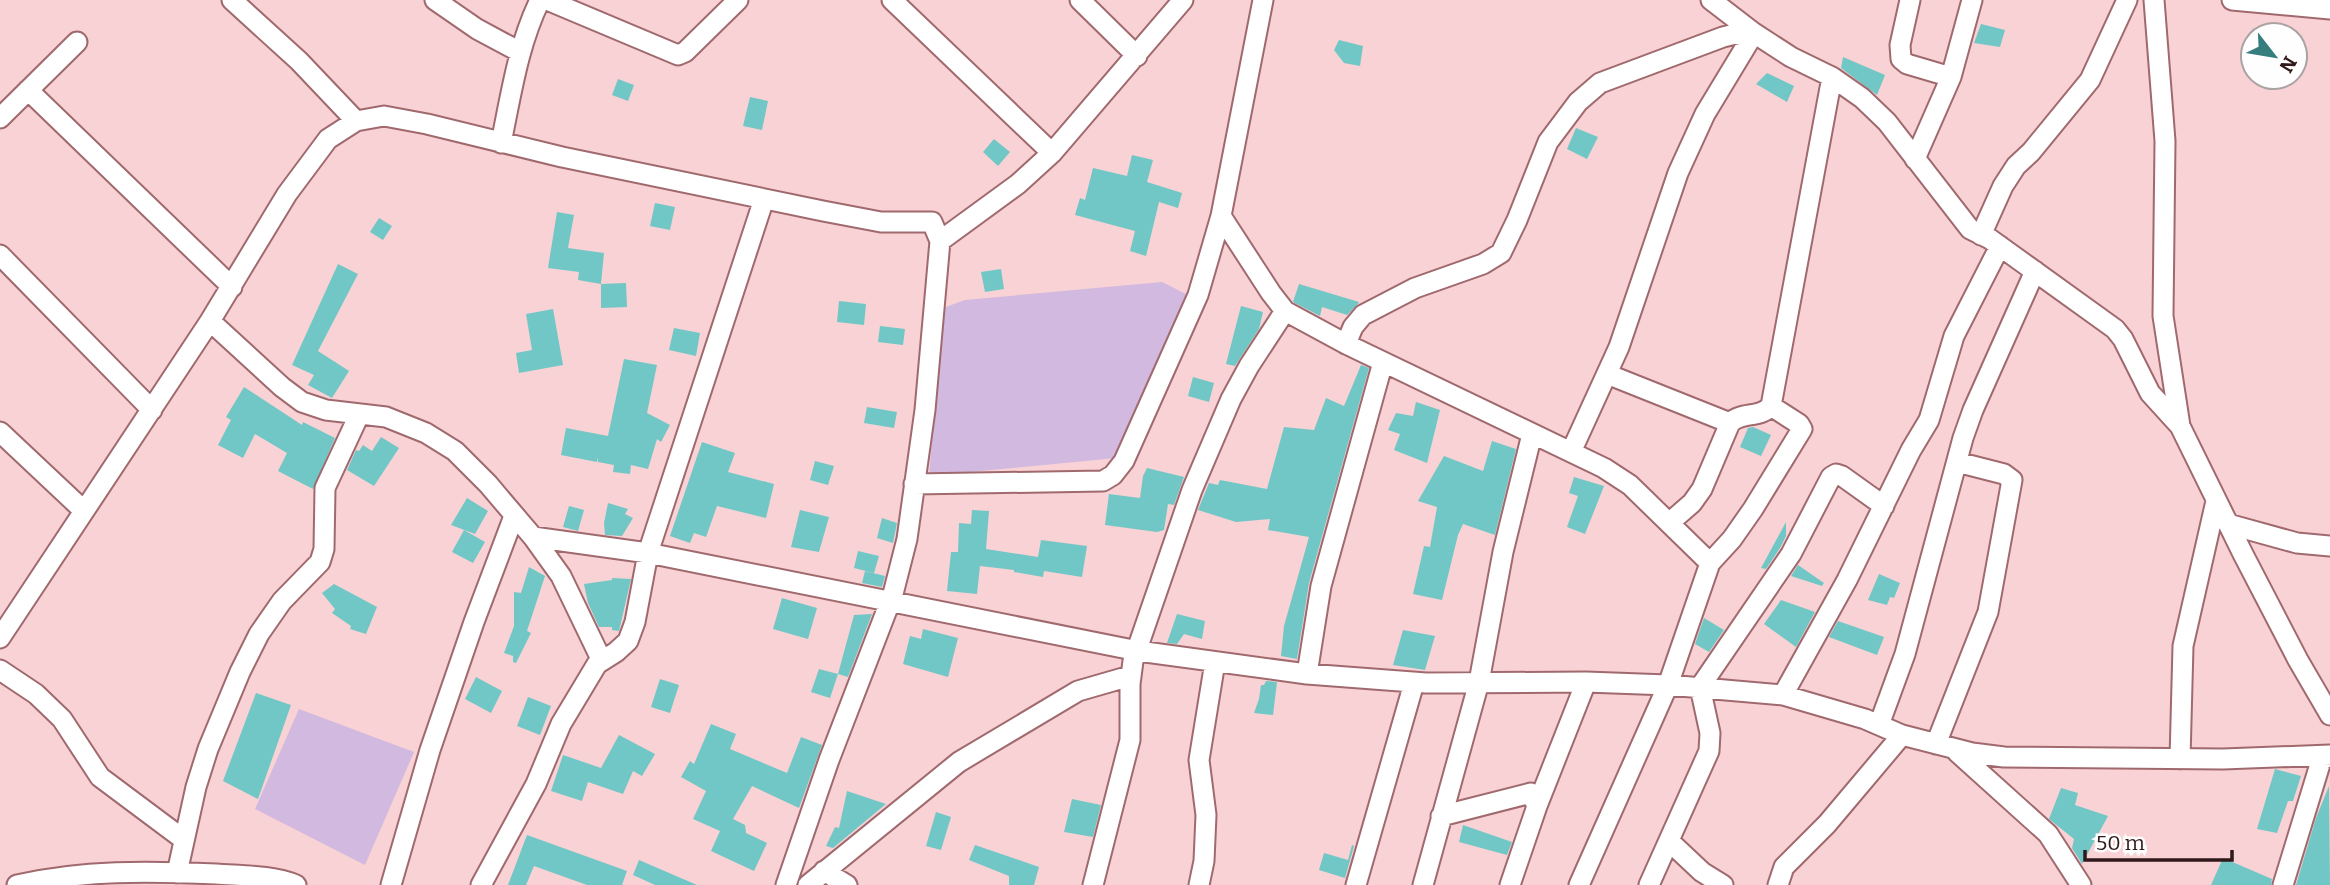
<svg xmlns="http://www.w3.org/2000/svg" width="2330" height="885" font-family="Bitter,serif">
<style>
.green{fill:#d2b9df}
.building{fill:#71c7c6}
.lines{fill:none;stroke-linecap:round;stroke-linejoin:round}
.street-casing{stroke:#a0696e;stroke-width:23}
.street{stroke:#fff;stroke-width:19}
</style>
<rect width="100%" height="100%" fill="#f8d2d4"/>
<path class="green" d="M1162,282L1186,294L1116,458L929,476L943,308L965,300Z
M299,709L414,752L365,865L255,809Z"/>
<path class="building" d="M1981,24L2005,30L2000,47L1974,43Z
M1339,40L1363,46L1360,66L1344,63L1334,50Z
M1843,57L1885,75L1877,95L1841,68Z
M1767,73L1794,86L1787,102L1756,84Z
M618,79L634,85L628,101L612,95Z
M750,97L768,101L762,130L743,126Z
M1576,128L1598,137L1587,159L1567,149Z
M994,139L1010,152L998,166L983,152Z
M1132,155L1153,160L1147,182L1182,193L1178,208L1159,202L1146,256L1130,251L1135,231L1075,215L1080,198L1085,200L1093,168L1127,176Z
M655,203L675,207L670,230L650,226Z
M557,212L574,215L568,248L604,253L601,284L578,280L579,272L548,268Z
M379,218L392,226L383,240L370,232Z
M338,264L358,274L318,351L349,371L332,398L308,385L314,375L292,365Z
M1001,269L1004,289L985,292L981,272Z
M626,283L627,307L601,308V284Z
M1299,284L1359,302L1358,304L1347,315L1322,307L1320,316L1293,302Z
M839,301L866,304L864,325L837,322Z
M1241,306L1263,312L1259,329L1235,366L1226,364Z
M553,309L563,365L519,373L516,353L532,350L526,314Z
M880,326L905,329L903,345L878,342Z
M674,328L700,333L696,356L669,350Z
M624,359L657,365L647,413L670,425L661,442L657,439L648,469L631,465L630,474L613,472L614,465L598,462V457L597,462L561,455L566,428L608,436Z
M1361,365L1369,368L1309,583L1297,659L1281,656L1284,626L1309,537L1268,530L1270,519L1236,522L1198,510L1209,483L1218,485L1220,480L1267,489L1284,427L1314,430L1326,398L1344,406Z
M1193,377L1214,383L1209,402L1188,396Z
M244,387L302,425L303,422L335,438L313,489L278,471L287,453L255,434L243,458L218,445L231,420L226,417Z
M1416,402L1440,410L1427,463L1394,450L1400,434L1388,430L1396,413L1413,416Z
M867,407L897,412L894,428L864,423Z
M1753,427L1771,435L1761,456L1740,447L1748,428Z
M381,437L399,448L374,486L347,470L356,450L359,451L363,445L372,451Z
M1492,441L1516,449L1495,535L1463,524L1458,535L1442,600L1413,594L1424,546L1430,547L1437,507L1418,501L1444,456L1483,471Z
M702,442L735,453L728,472L774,484L766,518L717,506L706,537L694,533L690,543L670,536Z
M815,461L834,466L828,485L810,480Z
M1147,468L1184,477L1174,505L1168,504L1164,530L1157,532L1105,525L1109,494L1140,498L1143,476Z
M1574,477L1604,486L1585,534L1567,527L1578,496L1569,493Z
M467,498L488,511L475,534L451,525Z
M608,503L628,509L625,514L633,518L622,536L605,535L604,523Z
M569,506L584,510L578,531L563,527Z
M800,510L829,517L819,552L791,547Z
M972,510L989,511L986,549L1038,557L1041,540L1087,546L1082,577L1044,571L1043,577L1014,572V570L980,566L977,594L947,591L951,552H958L959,523L971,524Z
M882,518L897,523L893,543L877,538Z
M1786,522V536L1780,548L1766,569L1761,568Z
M464,530L485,542L473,563L452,552Z
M858,551L879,556L874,573L854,568Z
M1798,565L1824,583L1822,586L1791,576Z
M529,567L545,576L527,631L531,633L516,663L513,662V656L504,653L514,626V592L521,593Z
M865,571L885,576L882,587L862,583Z
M1879,574L1900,583L1894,598L1890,597L1887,605L1868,600Z
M612,578L631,579L619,631L612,630V627H599L588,603L584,584L612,580Z
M334,584L377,607L366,634L350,629L351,626L332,613L335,609L322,593Z
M782,598L817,608L808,639L773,629Z
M1781,600L1815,612L1796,647L1764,624Z
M872,614L848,677L838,674L854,615Z
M1177,614L1205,621L1202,639L1184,634L1177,644L1167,643Z
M1704,618L1724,630L1709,652L1695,644Z
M1838,621L1884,637L1877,655L1829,637Z
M923,629L958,638L948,677L903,664L910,636L921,639Z
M1403,630L1435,636L1425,670L1393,665Z
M819,669L838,674L830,698L811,692Z
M476,677L502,691L491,713L465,699Z
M660,679L679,685L670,713L651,707Z
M1266,681L1277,682L1273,715L1254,713L1259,699L1261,685H1264Z
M256,693L291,705L258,799L223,781Z
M528,697L551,706L540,735L517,726Z
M711,724L736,734L730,749L787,773L801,737L822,745L799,808L752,786L733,819L745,825L746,833L767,843L754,871L711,851L720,831L693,819L706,791L681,777L690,761L694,764Z
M619,735L655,754L642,776L633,771L623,794L588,782L582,801L551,791L563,755L601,768Z
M2275,769L2301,776L2293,801H2288L2277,833L2257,829Z
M2329,786L2330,885H2296L2316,818Z
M2061,788L2078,793L2075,805L2108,816L2082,864L2072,848L2074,839L2049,819Z
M847,791L886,804L833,848L826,846L835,827L839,828Z
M1072,799L1101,805L1093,837L1064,832Z
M936,812L951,817L941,850L926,846Z
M1463,825L1512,842L1507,855L1459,842Z
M527,835L627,871L622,885H587L534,866L526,885H508Z
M975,845L1039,867L1034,885H1009V876L969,860Z
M1352,845L1354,846L1345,878L1319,870L1324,853L1348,860Z
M2223,858L2272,879L2271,885H2211Z
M639,860L697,885H655L633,875Z"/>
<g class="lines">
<g class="street-casing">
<path id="street" d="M232,0L299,61L356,121
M435,0L477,29L520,52
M547,0L678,55L685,52L738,0
M892,0L1052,153
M1080,0L1137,56
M1711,0L1754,33L1791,57L1832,77L1862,98L1887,122L1970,229L1990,239L2115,329L2123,339L2150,393L2180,426
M1910,0L1900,45L1901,59L1907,64L1951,77
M2154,0L2165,141L2163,316L2180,426L2243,554L2298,660L2330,715
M2232,0L2330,9
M28,90L232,287
M0,118L77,42
M501,143C511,95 518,45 540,0
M1915,159L1951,77L1972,0
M1221,216L1271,293L1285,311L1346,344L1604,468L1630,485L1710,563
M1981,235L2003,186L2016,166L2031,152L2090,80L2127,0
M0,255L152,410
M210,321L282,387L302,402L326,410L386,417L426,433L455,451L488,484L533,537L561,576L602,661
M1346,344L1353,327L1363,315L1415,288L1483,264L1501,253L1517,220L1548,142L1578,102L1600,83L1723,37L1735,34L1751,38
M1607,374L1730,423
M0,432L83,510
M1571,452L1619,347L1678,173L1705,114L1754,33
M914,484L1103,481L1113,475L1124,461L1198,295L1221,216L1263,0
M1669,523L1692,503L1702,489L1730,423C1742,411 1759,419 1771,406L1832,77
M2228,524L2297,543L2330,546
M533,537L648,553L1138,651L1307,674L1426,683L1586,682L1668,685L1783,695L1865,719L1902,735L1972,753L2004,757L2223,759L2330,755
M0,638L210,321L287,194L328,139L356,121L384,116L427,124L562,157L823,211L881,222H932L940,241L1018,184L1052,153L1183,0
M0,670L36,694L62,719L100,777L183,839
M1307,674L1321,586L1383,362
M1783,695L1847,580L1911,450L1929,420L1954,336L2000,246
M1879,725L1905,654L1963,438L1973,410L2035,271
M1936,744L1988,612L2012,480L2004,474L1957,462
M1957,752L2048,834L2081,885
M2180,759L2183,646L2216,501
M1441,816L1531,793L1537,806
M1669,841L1702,872L1723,885
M824,871L847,885
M177,873L196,787L208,749L240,672L259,634L282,601L320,562L324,549L325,488L359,415
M17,885C83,870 148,871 216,874C241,876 272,875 296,885
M391,885L430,750L474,622L514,516
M481,885L536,784L561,724L597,664L616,652L628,641L635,622L648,553L764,199
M786,885L829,760L893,594L907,539L925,410L940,241
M808,885L959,762L1078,691L1130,676
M1093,885L1130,740V684L1133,661L1192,490L1231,399L1249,366L1285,311
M1199,885L1204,861L1206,815L1199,760L1215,662
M1356,885L1414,683
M1423,885L1479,682L1503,552L1532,434
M1510,885L1537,806L1586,682
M1579,885L1668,685L1710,563L1732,539L1753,509L1802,429L1799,424L1771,406
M1649,885L1709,751L1710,733L1700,687L1791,554L1831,477L1836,474L1842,476L1884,506
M1778,885L1784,867L1827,824L1902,735
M2283,885L2321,761L2329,756"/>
</g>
<use href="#street" class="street"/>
</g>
<g transform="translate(2274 56) rotate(121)"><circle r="33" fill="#fefefe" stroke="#aba2a3" stroke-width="2"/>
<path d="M0-5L12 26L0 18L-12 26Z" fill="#357e7d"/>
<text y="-10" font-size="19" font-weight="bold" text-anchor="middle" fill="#2f191b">N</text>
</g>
<path d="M2085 850v10h147v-10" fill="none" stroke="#2f191b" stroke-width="3.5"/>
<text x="2096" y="850" font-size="21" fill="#2f191b" stroke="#fefefe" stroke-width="5" paint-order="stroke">50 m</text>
</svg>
